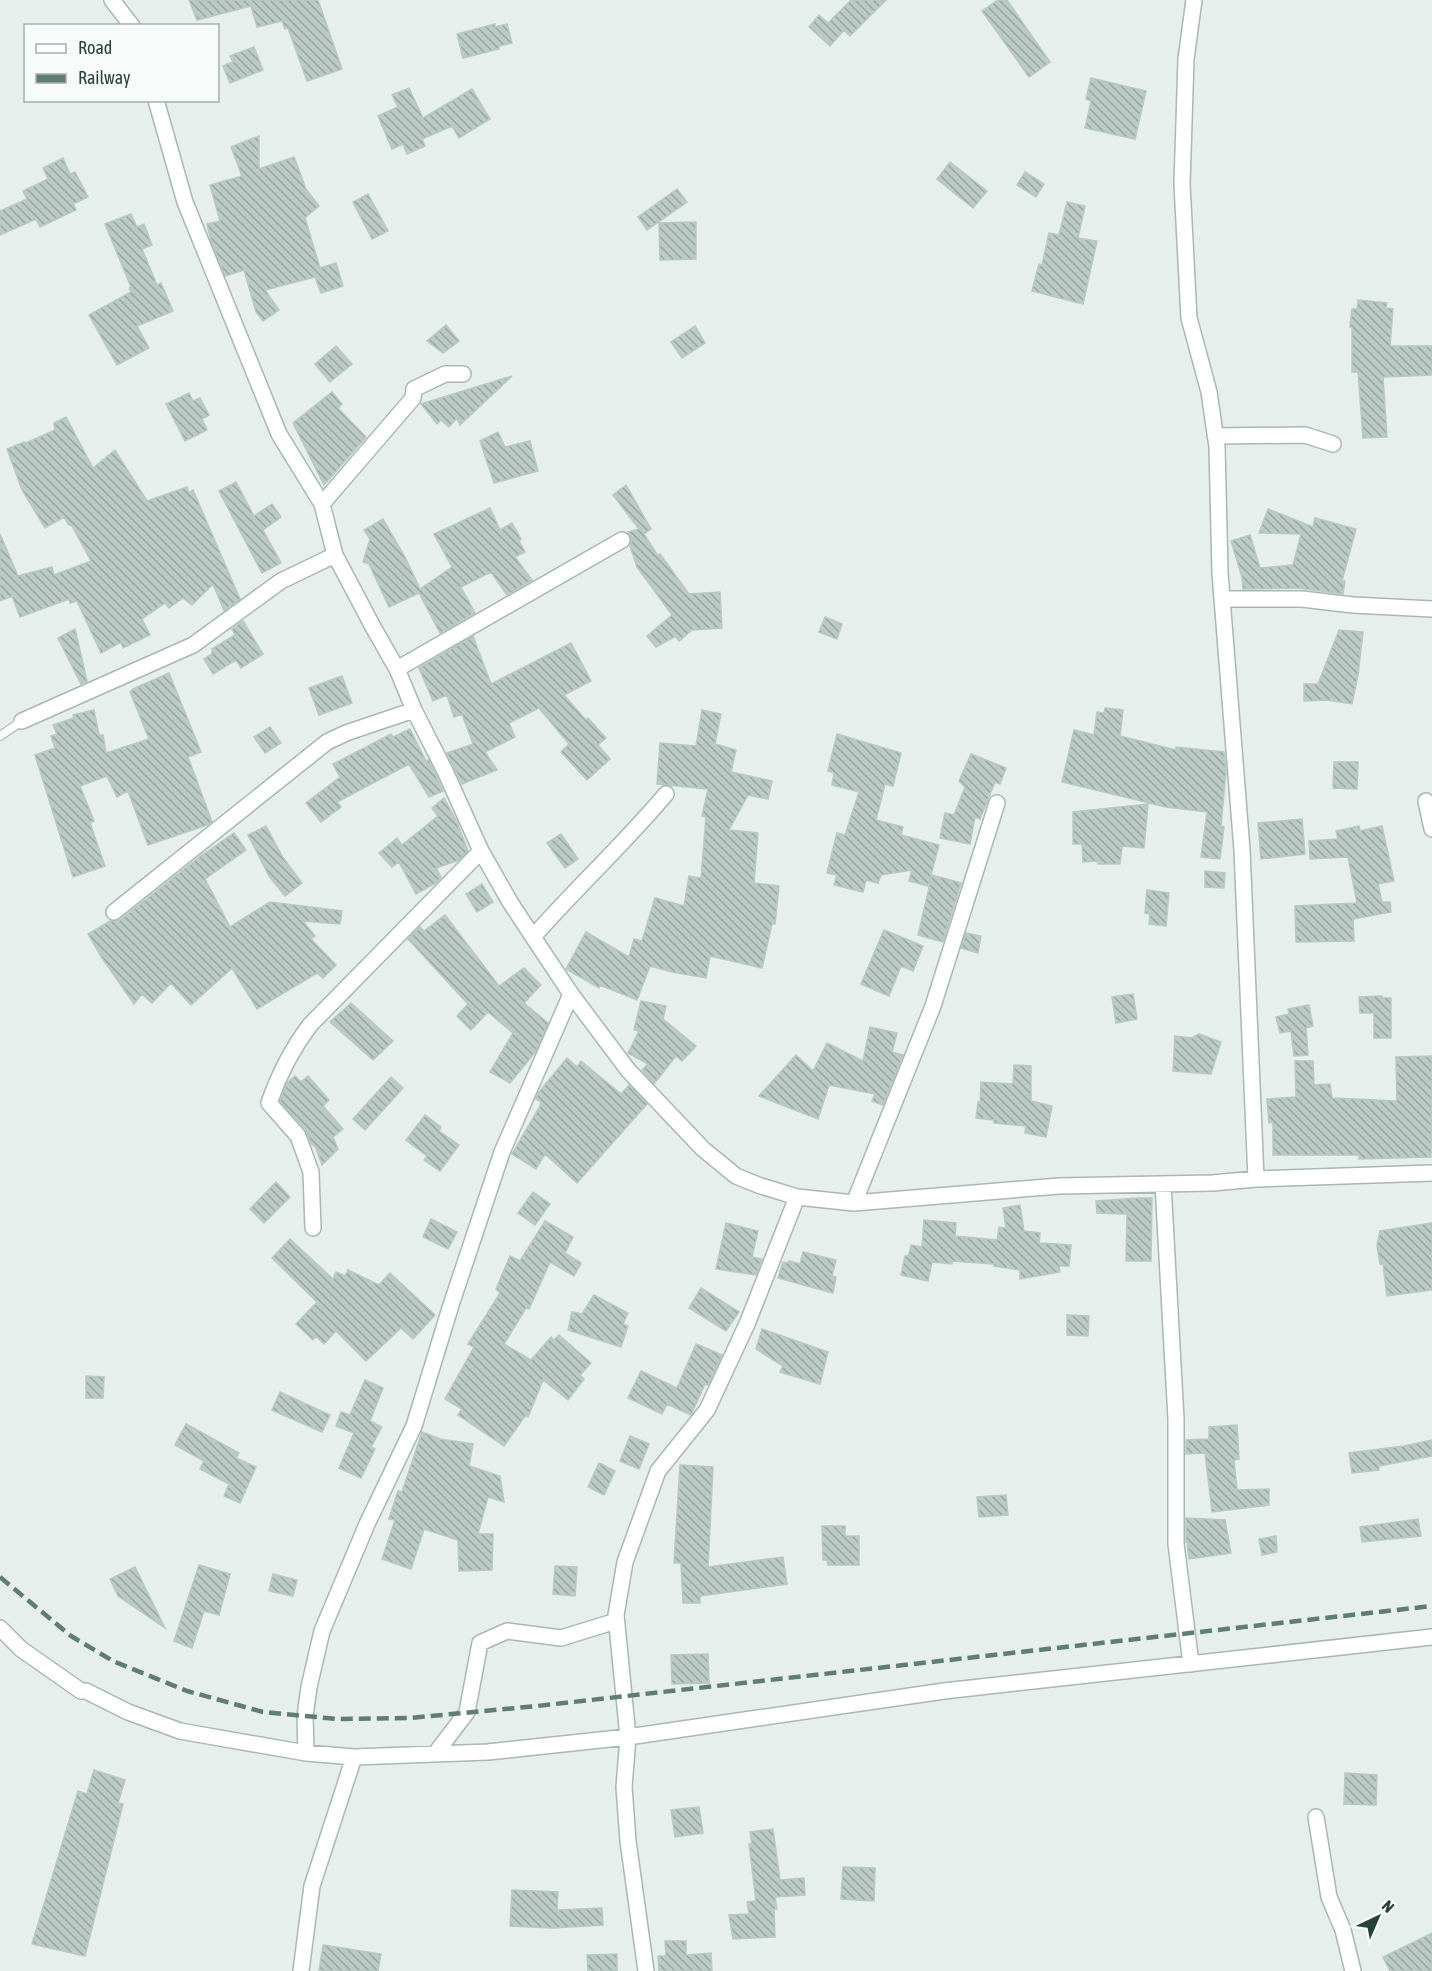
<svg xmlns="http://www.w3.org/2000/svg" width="1432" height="1971" font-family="'Asap Condensed',sans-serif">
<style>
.building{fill:url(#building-back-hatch);stroke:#b8c9c2;stroke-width:1.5}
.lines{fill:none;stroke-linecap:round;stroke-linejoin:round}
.service-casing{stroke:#a8b8b2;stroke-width:10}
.minor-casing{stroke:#a8b8b2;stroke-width:18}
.service{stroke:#fff;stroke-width:8}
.minor{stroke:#fff;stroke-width:15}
.rail{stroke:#5f7d75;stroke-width:4.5;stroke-dasharray:12 6;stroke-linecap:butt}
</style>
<defs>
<pattern id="building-back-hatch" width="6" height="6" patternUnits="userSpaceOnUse" patternTransform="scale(1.5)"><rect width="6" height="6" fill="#bbcac4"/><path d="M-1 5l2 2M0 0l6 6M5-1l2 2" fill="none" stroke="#98a6a0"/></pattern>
</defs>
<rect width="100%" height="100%" fill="#e6efeb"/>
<path class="building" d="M189,0H318L342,69L307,81L288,28L285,29L282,21L257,27L251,6L197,20Z
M851,0H886L850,36L844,30L830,46L809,27L819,15L828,23Z
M998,0H1007L1050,62L1029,77L982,11Z
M495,24V27L507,24L512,43L499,46V49L463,58L457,34Z
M254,47L263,70L230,83L223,66L233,62L230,56Z
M1091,78L1146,91L1135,139L1085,128L1091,101L1086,99Z
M409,88L423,118L472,89L490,119L459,138L452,126L422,139L425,146L407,154L403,144L392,149L378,116L398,107L392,95Z
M259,136V169L294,157L306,189L319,206L305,218L320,268L336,263L343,286L321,293L315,277L265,290L279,310L263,321L256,312L244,270L225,276L211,241L207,224L220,221L210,185L242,176L231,147Z
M63,158L70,174L75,172L88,197L73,204L76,210L40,227L36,219L0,235V211L27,199L23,191L48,179L43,168Z
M950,162L987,191L973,208L937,179Z
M1025,172L1044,184L1036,197L1017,185Z
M677,189L687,202L647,230L638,217Z
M368,194L388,231L372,239L353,202Z
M1067,202L1085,206L1078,238L1097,241L1083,304L1032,291L1039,264L1042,265L1049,233L1059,235Z
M131,214L137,227L144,224L152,245L142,249L157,285L161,283L173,311L137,326L149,348L117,365L89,315L131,292L129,288L131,287L105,224Z
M696,222V259L660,260L659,223Z
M1358,300L1387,303L1386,308L1393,309L1390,346H1432V375L1383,377L1387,437L1363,438L1358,372H1352V328L1350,327L1352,309H1357Z
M446,325L459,341L443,353L427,341Z
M695,326L705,343L682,358L671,342Z
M336,346L352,364L330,382L315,364Z
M512,376L460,425L457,418L449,427L441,420L437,424L421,404Z
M332,392L342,404L338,408L366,437L324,485L293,423Z
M189,393L193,401L200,398L209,415L202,419L207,430L185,441L166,404Z
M66,417L93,468L115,450L147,501L187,487L189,493L193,490L240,599L224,610L213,584L192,605L183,598L169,608L165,603L142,619L150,635L123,648L121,642L101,653L77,601L70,603L69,599L20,617L12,596L0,601V534L18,576L52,567L54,575L91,561L71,524L69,525L64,517L45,528L22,490L7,449L24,442L26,443L55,430L54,423Z
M498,432L505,447L530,441L538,471L494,483L480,441Z
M236,482L254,516L272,504L281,517L263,530L281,563L262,573L219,491Z
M626,485L651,529L644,534L658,556L660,554L689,594L720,592L722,628L692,630L679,641L676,636L656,647L647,636L672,615L637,567L630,546L632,539L628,532L639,529L613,495Z
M490,508L500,530L512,523L521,539L519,541L525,552L515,557L532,580L507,595L491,572L461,587L475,613L440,633L419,593L389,607L369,564L363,562L370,539L364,530L383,519L406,559L420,589L452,567L434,534Z
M1268,509L1313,527L1315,518L1356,529L1342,581H1345L1343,594L1299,588L1243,589L1242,577L1231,541L1250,535L1260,568L1293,565L1301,534L1259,533Z
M825,617L842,624L837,639L819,632Z
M243,621L263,654L241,668L236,660L213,674L204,659L212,654V649L235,635L232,629Z
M75,629L87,681L81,684L58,638Z
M1339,630L1363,632L1358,675L1352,704L1327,700L1304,701V684H1318Z
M473,636L491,684L571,643L591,681L564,695L586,720L588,718L606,738L598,745L610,759L587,780L561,752L569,744L539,708L509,723L515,737L485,752L497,770L462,784L447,753L473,744L462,714L454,717L447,695L433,701L419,668Z
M169,673L201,752L188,757L212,822L207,825L148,845L128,791L117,797L107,776L80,786L94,821L90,823L105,866L73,877L35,755L55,748L51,736L57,734L53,725L74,718L73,715L94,710L99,735H103L106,753L149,739L130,692L133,689Z
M342,676L352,703L319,715L309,688Z
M1105,708L1123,710L1120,736L1176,750V747L1224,752L1226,772L1221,826L1224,827L1220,859L1201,857L1207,812L1166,807L1062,782L1074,730L1094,735L1097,712L1104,713Z
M702,710L721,714L715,744L736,750L731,772L772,781L768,799L748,795L729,830L758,833L754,883L779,886L775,924H772L762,968L710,956L706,978L672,972L650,966L637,1000L600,985L599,988L566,969L586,932L629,957L634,939L642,941L655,898L684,906L689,876L701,878L706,817L702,816L708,789L657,784L660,743L696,746Z
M270,727L281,743L265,753L254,737Z
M410,729L426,761L429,760L443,791L429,797L409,764L337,802L341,807L321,822L306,803L340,777L333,764L391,734L393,737Z
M837,734L901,753L893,786L885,784L876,820L903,827L901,835L939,845L928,886L909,881L912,870L881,875L878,883L866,880L863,892L834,885L837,875L827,873L837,833L845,835L859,792L832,785L834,773L828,771Z
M971,754L1006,768L1000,784L995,782L980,819L975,817L970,844L940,838L945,813L954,815L965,787L959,781Z
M1334,762H1358L1357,789L1333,788Z
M444,798L457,822L468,851L459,860L436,868L441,877L436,883L416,894L399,862L392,867L379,853L397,838L402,845L438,816L432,808Z
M1148,804L1144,848L1122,846L1120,864H1098V861L1083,862L1082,844H1073V812Z
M1302,819L1305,854L1261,859L1258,823Z
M266,826L282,856L302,883L285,896L269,876L248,835Z
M1359,826L1360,831L1382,826L1394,881L1378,884L1382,902H1390L1391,912L1353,919L1354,941L1296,942L1295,906L1357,903L1348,857L1310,859L1309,841L1338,839L1336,831Z
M234,833L246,850L205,879L230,927L270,902L342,911L340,924L303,921L315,936L311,939L336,965L323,978L317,973L257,1009L232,968L191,1005L171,983L152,1003L142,994L134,1004L102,958L88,934L110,921L120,920L202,855Z
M561,834L578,859L565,868L547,843Z
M1205,871L1225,873L1224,888L1205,887Z
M932,875L961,883L943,942L918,935Z
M482,884L493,902L477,912L466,894Z
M1147,890L1169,893L1166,926L1149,924L1150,914L1145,913Z
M445,915L499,986L524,968L541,985L524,1003L548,1023L536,1051L510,1083L490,1072L513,1033L488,1012L471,1030L457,1016L468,1004L408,939L420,927L424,931Z
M884,930L923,946L913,971L901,966L889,996L861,984Z
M966,933L981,936L978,953L961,948Z
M1133,994L1137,1019L1116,1023L1112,997Z
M1382,996V998H1391V1038H1374V1013H1360L1359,997Z
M641,1001L666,1006L663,1019L696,1046L682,1061L676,1056L654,1084L642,1070L648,1064L628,1053L639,1031L634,1030Z
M351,1003L393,1041L373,1060L330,1022Z
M1309,1005L1313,1026L1306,1028L1308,1055L1294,1056L1291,1031L1280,1033L1276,1017L1289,1014L1288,1009Z
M870,1027L897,1033L892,1052L903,1055L883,1105L872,1101L875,1094L829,1085L818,1119L759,1096L796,1055L813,1071L827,1043L863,1061Z
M1199,1034L1221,1042L1211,1074L1173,1071L1175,1036L1192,1038Z
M1432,1056L1431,1157L1359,1159V1155H1273V1122L1269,1123L1267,1099L1296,1097L1295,1061H1313L1314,1085L1330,1084L1332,1098L1397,1101L1396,1057Z
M567,1058L577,1067L581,1061L621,1094L629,1085L647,1104L577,1183L545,1154L536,1169L512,1154L540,1106L541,1102L536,1099L538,1093Z
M1014,1065L1031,1066V1101L1052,1106L1046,1137L1025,1133L1026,1126L994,1123V1120L976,1118L978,1102L980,1103L981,1082L1013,1084Z
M295,1076L301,1082L308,1076L329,1100L323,1106L343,1129L333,1137L338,1149L322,1165L316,1148L311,1143L306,1130L280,1101L287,1083Z
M391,1077L403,1088L365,1130L353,1119Z
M425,1115L441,1127L439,1131L459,1145L440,1171L424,1160L427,1156L406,1140Z
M276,1182L290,1197L264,1223L250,1209Z
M533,1192L550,1204L535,1225L518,1213Z
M1138,1198H1152L1151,1261H1126L1127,1214L1097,1213L1096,1201Z
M1020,1205L1024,1231L1040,1233L1039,1243L1071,1245L1069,1266H1059L1060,1272L1020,1279V1270L994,1266V1264L952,1261V1264L932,1262L928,1281L901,1275L905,1256L909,1255L911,1245L922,1247L924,1220L956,1223L955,1236L997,1240L999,1227L1006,1228L1003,1208Z
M431,1219L457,1232L448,1249L423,1237Z
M545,1221L573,1237L565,1253L581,1263L574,1276L550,1262L529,1309L526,1308L504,1344L531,1360L551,1337L554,1340L559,1335L591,1363L580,1375L584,1379L568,1400L543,1380L528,1417L525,1416L504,1446L458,1415L462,1409L445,1399L474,1347L468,1344L500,1293L496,1289L510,1256L520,1261Z
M726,1223L758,1231L752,1257L762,1259L756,1275L716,1269Z
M1432,1223V1290L1387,1296L1383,1264H1380L1377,1245L1380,1231Z
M290,1239L333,1279L336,1272L345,1276L348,1270L379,1285L390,1273L435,1315L413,1339L401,1328L366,1361L336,1331L324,1344L316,1336L313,1340L296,1324L317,1302L272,1258Z
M803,1252L836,1260L832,1276L836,1277L833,1293L778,1278L783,1262L788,1263L789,1261L800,1264Z
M701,1288L739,1312L726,1331L689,1308Z
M594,1295L628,1313L623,1324L628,1326L621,1347L568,1330L572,1312L582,1314Z
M1067,1315L1089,1316L1088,1336L1067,1335Z
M762,1329L828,1352L820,1384L780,1372L783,1366L756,1349Z
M696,1344L722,1355L708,1385L705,1384L691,1415L667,1404L662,1414L628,1398L641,1371L677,1388Z
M86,1376L104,1377L103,1398H86Z
M365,1380L383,1388L370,1421L382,1427L371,1447L375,1449L361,1478L339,1468L354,1433L336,1426L341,1412L350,1415Z
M280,1392L330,1415L322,1432L272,1410Z
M186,1424L239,1453L236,1458L256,1467L240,1503L224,1496L229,1484L200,1469L204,1461L175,1445Z
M1237,1425L1239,1459L1234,1460L1237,1490L1269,1489V1505L1212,1512L1205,1453L1186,1454V1440L1209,1439V1427Z
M422,1432L440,1439L473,1444L469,1466L500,1476L504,1502L488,1497L478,1534H493L492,1570L459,1571L458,1540L424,1529L411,1569L382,1559L395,1520L389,1519L398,1491L402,1492Z
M630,1436L649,1444L639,1469L620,1461Z
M1432,1440V1456L1379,1466V1470L1352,1473L1349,1453L1404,1446Z
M599,1463L615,1471L604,1495L588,1487Z
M680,1465L713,1467L708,1567L783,1557L787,1584L700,1596V1603H683L681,1563H674Z
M1006,1495L1008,1515L979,1517L977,1497Z
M1186,1518L1225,1520L1231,1553L1189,1559L1187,1542H1186Z
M1418,1519L1421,1536L1362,1542L1360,1527Z
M822,1526H845V1536H859V1565H828L827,1560H823Z
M1276,1536L1277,1552L1262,1555L1259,1539Z
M199,1565L230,1574L219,1615L204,1611L192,1648L174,1641Z
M555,1566L577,1567L575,1596L553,1594Z
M135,1567L165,1628L118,1596L110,1579Z
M273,1574L297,1580L293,1596L269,1591Z
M708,1654L709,1683L672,1684L671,1655Z
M94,1770L125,1780L118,1803L123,1804L85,1956L32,1944L78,1791L87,1794Z
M1345,1773L1377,1775L1376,1805L1344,1804Z
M699,1807L703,1833L675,1837L671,1810Z
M773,1829L780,1880L804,1878L805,1895L775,1897L777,1909H774L775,1937L733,1939L729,1915L749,1914L747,1902L756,1901L749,1844H752L750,1832Z
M843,1867L875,1868L874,1901L841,1899Z
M512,1890L558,1892L557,1910L602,1908L603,1925L553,1928L510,1926Z
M1432,1933V1971H1390L1383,1957Z
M665,1941H686V1955L711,1953L712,1971H659L658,1956H666Z
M323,1945L381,1954L378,1971H319Z
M617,1954V1971H588L587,1955Z"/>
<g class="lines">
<g class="service-casing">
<path id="service" d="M0,736L22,721"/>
</g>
<g class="minor-casing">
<path id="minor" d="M112,0L132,26
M1194,0L1186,59L1182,184L1189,318L1209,392L1217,447L1220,573L1242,850L1256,1179
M156,100L185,202L279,434L322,504L335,555L373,627L397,669L414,710L445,771L481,851L510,902L533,937L571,994L628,1070L703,1149L736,1176L758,1185L797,1197L854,1203L1059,1186L1212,1183L1256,1179L1432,1173
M1215,436L1305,435L1333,444
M322,504L413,398L414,389L445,374H463
M1222,599H1302L1353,605L1432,609
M397,669L622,540
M22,721L193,645L281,581L335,555
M1426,801L1432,829
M114,912L327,742L346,733L414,710
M533,937C576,888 624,844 666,794
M1163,1184L1176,1419V1544L1191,1664
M854,1203L933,1006L997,803
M313,1228L311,1172L298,1136L269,1103C279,1074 292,1049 310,1025L481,851
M0,1628L21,1649L81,1691H86L128,1712L180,1731L306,1753L354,1757L488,1752L628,1737L944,1691L1432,1637
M306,1753L305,1716L309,1687L322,1631L367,1524L414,1426L451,1305L502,1152L571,994
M435,1754L467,1712L480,1643L507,1631L561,1638L616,1621
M1316,1817L1329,1897L1343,1930L1353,1971
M301,1971L312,1886L354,1757
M646,1971L628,1841L624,1787L628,1737L616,1615L625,1562L658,1471L707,1410L747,1324L797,1197"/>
</g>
<use href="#service" class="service"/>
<use href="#minor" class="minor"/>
<path class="rail" d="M0,1577L71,1636L113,1661L187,1691L263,1712L337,1719L410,1718L537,1706L1432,1606"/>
</g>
<rect x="24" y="24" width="195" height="78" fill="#f7fbf9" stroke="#a3b1ad" stroke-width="1.5"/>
<rect x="36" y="44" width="30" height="9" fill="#ffffff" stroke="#a3b1ad" stroke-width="1.5"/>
<text x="78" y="54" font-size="18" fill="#24423a">Road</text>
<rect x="36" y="74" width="30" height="9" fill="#5f7d75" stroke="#a3b1ad" stroke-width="1.5"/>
<text x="78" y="84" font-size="18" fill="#24423a">Railway</text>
<g transform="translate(1378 1917) rotate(44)" stroke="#f7fbf9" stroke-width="4.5" paint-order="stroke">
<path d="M0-4.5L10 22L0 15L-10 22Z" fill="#24423a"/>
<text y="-9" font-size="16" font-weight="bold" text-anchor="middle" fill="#24423a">N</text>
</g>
</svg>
